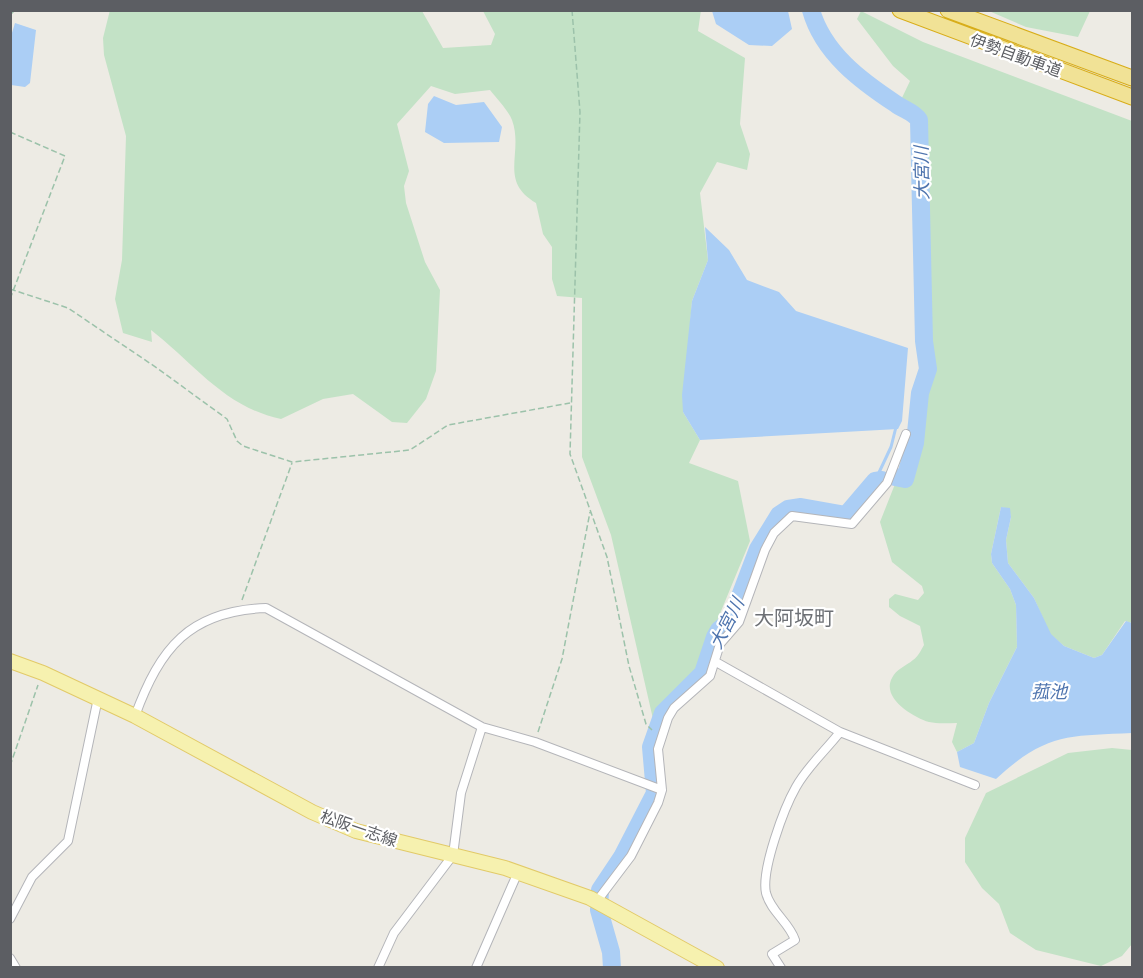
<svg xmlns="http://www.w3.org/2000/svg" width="1143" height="978" font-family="'Open Sans','Noto Sans JP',sans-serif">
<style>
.green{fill:#c3e2c6}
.water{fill:#abcef5}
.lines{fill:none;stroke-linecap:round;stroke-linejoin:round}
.stream{stroke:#abcef5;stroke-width:3}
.river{stroke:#abcef5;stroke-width:18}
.minor-casing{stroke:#b4b5b9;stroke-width:10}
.primary-casing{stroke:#e2ca68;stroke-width:16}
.motorway-casing{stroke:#d8ad19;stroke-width:17}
.path{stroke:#9cc2aa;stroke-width:1.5;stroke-dasharray:6 3;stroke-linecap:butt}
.minor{stroke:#fff;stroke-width:8}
.primary{stroke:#f6f1af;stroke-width:14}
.motorway{stroke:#f1e296;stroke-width:15}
.labels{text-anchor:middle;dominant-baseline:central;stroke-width:4.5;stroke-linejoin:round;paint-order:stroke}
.street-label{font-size:16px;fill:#5c5e63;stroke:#fff}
.water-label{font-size:18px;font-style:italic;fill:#4e74ae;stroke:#fff}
.quarter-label{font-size:20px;fill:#6d7075;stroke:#fff}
</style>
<rect width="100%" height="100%" fill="#edebe4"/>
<path class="green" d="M110,10L422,11L443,48L491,45L495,34L483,11L701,10L698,31L745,58L740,124L750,154L747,170L717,162L700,193L708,260L692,301L683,412L700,440L689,463L738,481L750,541L695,674L653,719L611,535L582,457V298L557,296L552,279V247L543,234L536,203C498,181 524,153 512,120C508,110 497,99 490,90L455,94L431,86L397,124L409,171L404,186L406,203L425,262L440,290L436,371L426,399L407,423L392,422L353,394L323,399L281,419C224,407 195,364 151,330L152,342L123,333L115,299L122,260L126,136L104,55L103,38Z
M861,11L923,42L1132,121V623L1125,621L1102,655L1094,658L1064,646L1050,634L1034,598L1008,563L1006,540L1011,517L1009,509L1001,507L991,554L992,563L1010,589L1016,605L1017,647L989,703L974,743L957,752L952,742L957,723C948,723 938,724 929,722C913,717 881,698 892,678C896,669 906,666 913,660C918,657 921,650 924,645L920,626L900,616L889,607V599L895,594L918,600L924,593L922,586L892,562L880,522L912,441L932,365V323L918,188L915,119L900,102L910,81L893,66L857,19Z
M989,11H1090L1078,37L1026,27Z
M1112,748L1132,750V944L1122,956L1101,966L1036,950L1010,933L999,904L982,888L965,862V838L986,793L1068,753Z"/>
<path class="water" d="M712,11H788L792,29L772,46L749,45L716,24Z
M15,23L36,30L30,83L25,87L11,85V36Z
M434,96L456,105L484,102L502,127L499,142L444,143L425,132L428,104Z
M705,227L729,250L747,280L779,292L796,311L908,348L902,421L898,429L700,440L683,412L682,395L692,301L708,260Z
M1001,507L1010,508L1011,517L1006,540L1008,563L1034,598L1051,634L1064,646L1094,658L1102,655L1126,621L1132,623V733C1068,736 1046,733 996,779L960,767L957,752L974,743L989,703L1017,647L1016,605L1010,589L992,563L991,554Z"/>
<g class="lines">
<path class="stream" d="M875,481L891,447L896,427"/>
<path class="river" d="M811,10C823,53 861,81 896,104C904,110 914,112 919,120L924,341L928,369L920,393L915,443L905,479L895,477
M612,968L611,952L599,910L600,890L622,857L655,793L651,747L663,713L703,673L715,637L719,630L731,620L758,549L779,515L788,509L801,507L846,515L875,481L882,480"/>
<g class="minor-casing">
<path id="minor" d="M716,662L840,732L975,785
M135,716C160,648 189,611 266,608L482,727L535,742L662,790
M597,901L631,856L658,803L662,790L658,749L668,718L674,708L710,676L720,644L739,622L765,550L774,533L792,516L852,524L887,483L906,434
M10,919L32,877L68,841L98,698
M10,958L16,968
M378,968L394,933L453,855L461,793L482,727
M476,968L518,872
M781,968L772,954L795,940C789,922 771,912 766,893C761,870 784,808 796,787C807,767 826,750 840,732"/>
</g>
<g class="primary-casing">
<path id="primary" d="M10,661L43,673L135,716L312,812L356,831L505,868L590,898L717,968"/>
</g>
<g class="motorway-casing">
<path id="motorway" d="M900,10L1132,97
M948,10L1132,78"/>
</g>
<path class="path" d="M572,10L580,112L570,454L607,557L629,666L646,724L652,730
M10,15L15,10
M10,132L65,156L10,299
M10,289L68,308L157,368L227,419L237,441L243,446L292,462L410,450L448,425L570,403
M242,600L292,463
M538,732L562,659L590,512
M10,766L38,685"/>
<use href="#minor" class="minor"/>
<use href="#primary" class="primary"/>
<use href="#motorway" class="motorway"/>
</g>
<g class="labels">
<g class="street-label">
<text transform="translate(1016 55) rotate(20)">伊勢自動車道</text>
<text transform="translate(359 828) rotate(19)">松阪一志線</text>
</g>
<g class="water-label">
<text transform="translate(921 173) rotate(-91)">大宮川</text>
<text transform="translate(726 623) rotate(-63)">大宮川</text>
<text x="1049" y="691">菰池</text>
</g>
<g class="quarter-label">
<text x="794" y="617">大阿坂町</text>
</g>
</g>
<rect width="1143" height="978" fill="none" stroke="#5c5e63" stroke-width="24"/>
</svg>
